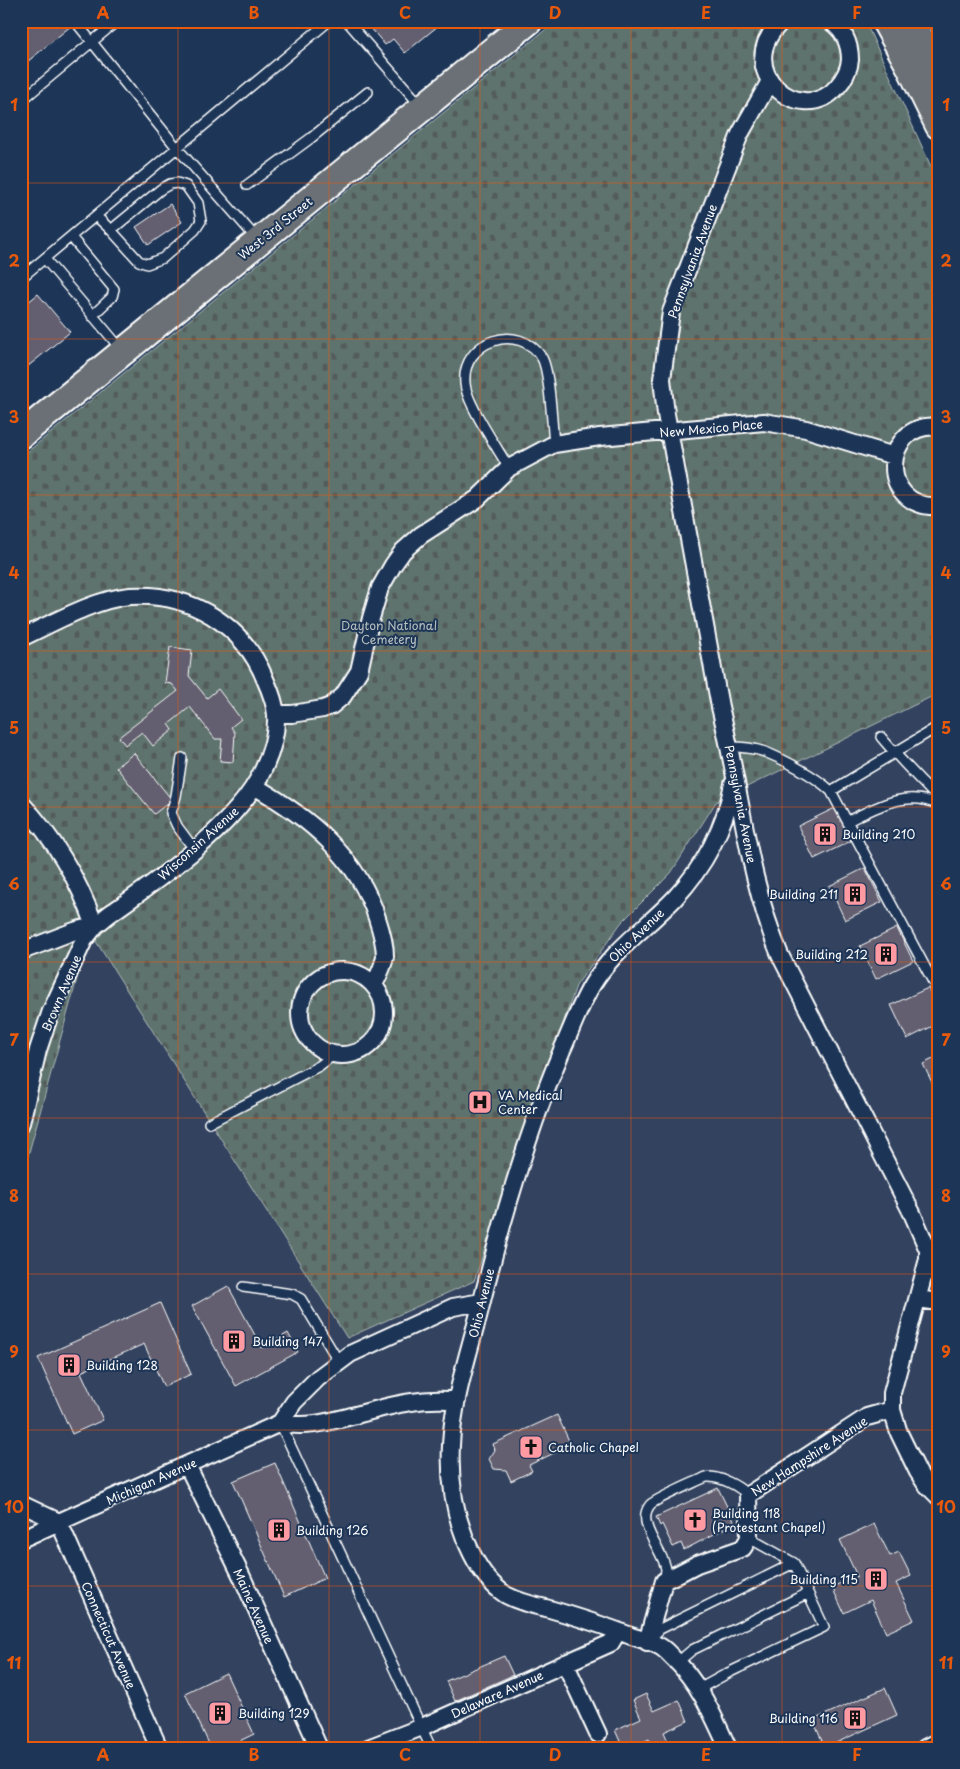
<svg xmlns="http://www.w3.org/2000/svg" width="960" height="1769" font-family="'Playpen Sans',sans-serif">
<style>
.built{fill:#32425e}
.cemetery{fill:url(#cemetery-stones);stroke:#aeb9b6}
.building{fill:#635f70;stroke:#fff}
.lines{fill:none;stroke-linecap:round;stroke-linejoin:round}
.service-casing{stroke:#fff;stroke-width:12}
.minor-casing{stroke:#fff;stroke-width:20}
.primary-casing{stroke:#fff;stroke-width:30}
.service{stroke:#1d3557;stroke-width:9}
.minor{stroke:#1d3557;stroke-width:16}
.primary{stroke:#6a7074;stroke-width:26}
.grid{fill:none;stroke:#e8590c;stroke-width:1;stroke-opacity:0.55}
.labels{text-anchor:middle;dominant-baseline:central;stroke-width:4;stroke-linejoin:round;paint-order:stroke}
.street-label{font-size:12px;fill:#fff;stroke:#1d3557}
.park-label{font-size:12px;fill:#b7c0be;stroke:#1d3557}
.poi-label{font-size:12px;fill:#fff;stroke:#1d3557;text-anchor:start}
.neatline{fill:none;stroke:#e8590c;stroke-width:2}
.grid-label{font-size:16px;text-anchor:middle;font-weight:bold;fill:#e8590c}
</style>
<defs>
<pattern id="cemetery-stones" width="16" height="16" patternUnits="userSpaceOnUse" patternTransform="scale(1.25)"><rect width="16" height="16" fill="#5e736e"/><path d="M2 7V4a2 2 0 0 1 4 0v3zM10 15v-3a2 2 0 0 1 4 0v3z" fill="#535c5a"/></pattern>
</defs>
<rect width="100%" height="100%" fill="#1d3557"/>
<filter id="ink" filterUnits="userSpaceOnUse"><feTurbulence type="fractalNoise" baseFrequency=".02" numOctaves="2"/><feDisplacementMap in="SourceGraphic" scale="10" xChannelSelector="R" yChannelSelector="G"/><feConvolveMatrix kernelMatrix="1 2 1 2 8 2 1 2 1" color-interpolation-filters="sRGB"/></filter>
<g filter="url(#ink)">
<path class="built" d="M556,21H865L939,184V1748H21V457Z"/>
<path class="cemetery" d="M556,21H865L939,184V693L716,802L671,873L621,923L576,986L474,1281L347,1338L90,932L21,1181V457Z"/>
<path class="building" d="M21,21H77L21,67Z
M365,21H444L405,53L393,39L385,45Z
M170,204L182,222L148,245L136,227Z
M38,294L70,332L21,372V308Z
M170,647L192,650L189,676L207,698L218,689L241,719L231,727L235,733L233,762L220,761L222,739H215L190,707L169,724L173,730L153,746L142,732L125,745L119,737L178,691L172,684L165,683Z
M134,753L172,800L154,814L116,767Z
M835,808L851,841L814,859L798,826Z
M865,868L882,902L845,920L829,886Z
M897,928L913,961L876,979L860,946Z
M928,988L939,1010V1023L907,1039L891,1005Z
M939,1056V1097L923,1064Z
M228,1286L262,1348L288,1333L298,1352L236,1386L192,1306Z
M160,1303L191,1374L164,1387L144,1344L81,1372L103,1420L72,1434L38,1358Z
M557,1415L571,1445L529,1465L532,1471L511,1481L506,1470L494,1469L489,1459L495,1450L493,1444Z
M275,1463L325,1578L284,1597L233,1481Z
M718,1488L735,1523L684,1550L681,1543L673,1547L662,1524L660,1526L656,1517Z
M874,1524L890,1556L899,1552L911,1576L896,1583L914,1620L886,1633L871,1600L844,1613L832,1587L857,1576L840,1540Z
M504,1656L513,1675L455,1701L446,1681Z
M226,1673L254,1734L225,1748H211L185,1693Z
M885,1688L897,1715L825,1748L813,1720Z
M646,1694L654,1711L679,1700L688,1721L664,1732L671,1748H653L649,1739L631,1748H623L615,1730L641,1718L633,1700Z"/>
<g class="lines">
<g class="service-casing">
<path id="service" d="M75,21L177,148L257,239
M347,21L421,106
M21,101L117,21
M247,185L311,138L368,92
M96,216L111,230L139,261L147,264L163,258L195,230L201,221L198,203L186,186L177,183L170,184L161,189L111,230
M71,237L114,289L112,297L92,316
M45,259L121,349
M21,278L329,21
M509,468C498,449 466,403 465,383C461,341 519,321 542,358C550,372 552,425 554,444
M881,737C899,759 920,779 939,800
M730,747C742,747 754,748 765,752C785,760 815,776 831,791L939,993
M182,758L176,796L171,813L177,826L194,849
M831,791L939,726
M848,821C877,807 906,789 939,805
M209,1123L319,1066L335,1054
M243,1287L292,1294L301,1299L339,1362
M280,1423L431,1748
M664,1580C665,1577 666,1572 666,1569C663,1550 635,1523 650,1505C655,1499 696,1482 706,1477C720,1476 737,1485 748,1495
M651,1638L660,1629L794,1563
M678,1662L692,1650L808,1593
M699,1689L728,1673L824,1627L794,1563L749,1538"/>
</g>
<g class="minor-casing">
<path id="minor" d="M782,21C729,69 801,129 837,87C844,79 849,71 850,60C850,44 844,30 830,21
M770,81L740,134L671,312L662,379L666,414L720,707C741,790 747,876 780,955L912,1213L928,1250V1259L892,1393V1410L899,1433L918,1472L925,1483L939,1497
M939,427C881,420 877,510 939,506
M21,638C53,623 95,599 130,596C189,592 243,624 265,679C270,690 275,702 276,715C277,733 271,753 263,770C239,823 161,878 114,911C107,915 102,921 96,925C91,928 83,928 78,930C59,936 40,945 21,951
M276,714H292L323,709L331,706L343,696L359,671L371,618L380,588L393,565L403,551L421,535L477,499L509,468L554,444L600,437L764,422L806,429L894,456
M254,786C308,817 358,857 377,918C381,930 385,944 385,956C384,965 378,977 374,985
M21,803C54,838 79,881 95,926
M300 1013a42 42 0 1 1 84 0a42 42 0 1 1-84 0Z
M21,1123L38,1050L51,1011L84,940L95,926
M918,1299L939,1302
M280,1423L294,1402L318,1378L350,1354L453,1307L481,1302
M187,1465L242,1577L319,1748
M21,1504L59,1522L159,1748
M21,1539L280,1423C304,1428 324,1423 348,1417C383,1408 419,1396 457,1401
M647,1642L664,1581L697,1564L743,1548L749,1538L748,1495L867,1417L892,1410
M565,1663L598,1734
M368,1748L422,1727L611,1643L618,1631
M728,1748C713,1715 699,1682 672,1657C668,1653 664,1648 659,1646C650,1641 640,1639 631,1636C603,1625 574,1616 546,1608C532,1605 519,1602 506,1595C491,1585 480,1570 472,1554C455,1520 449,1483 451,1445C453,1401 467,1359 478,1317C500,1226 526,1136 562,1050C572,1028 580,1005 592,985C613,950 646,928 674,899C704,867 725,827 733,784
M925,1748L939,1741"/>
</g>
<g class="primary-casing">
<path id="primary" d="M885,21L909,65L939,126
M911,21L939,74
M21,435L529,21"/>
</g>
<use href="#service" class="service"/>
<use href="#minor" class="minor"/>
<use href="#primary" class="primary"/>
</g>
</g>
<path class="grid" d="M178,21V1748M329,21V1748M480,21V1748M631,21V1748M782,21V1748M21,183H939M21,339H939M21,495H939M21,651H939M21,807H939M21,962H939M21,1118H939M21,1274H939M21,1430H939M21,1586H939"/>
<defs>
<g id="building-square" transform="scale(1.25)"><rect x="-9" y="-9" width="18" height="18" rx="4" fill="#ff9aa2" stroke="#1d3557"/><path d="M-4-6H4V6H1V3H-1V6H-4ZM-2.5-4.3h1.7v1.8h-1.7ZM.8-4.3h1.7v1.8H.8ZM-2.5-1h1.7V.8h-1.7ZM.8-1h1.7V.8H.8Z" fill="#111"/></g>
<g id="hospital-square" transform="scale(1.25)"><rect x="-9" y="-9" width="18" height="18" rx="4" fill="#ff9aa2" stroke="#1d3557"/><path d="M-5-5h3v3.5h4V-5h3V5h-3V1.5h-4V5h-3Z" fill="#111"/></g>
<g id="church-square" transform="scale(1.25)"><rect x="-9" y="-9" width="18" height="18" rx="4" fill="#ff9aa2" stroke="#1d3557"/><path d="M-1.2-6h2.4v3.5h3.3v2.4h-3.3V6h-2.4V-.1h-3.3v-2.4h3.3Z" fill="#111"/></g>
</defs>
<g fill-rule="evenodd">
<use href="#building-square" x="825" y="834"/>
<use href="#building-square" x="855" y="894"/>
<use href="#building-square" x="886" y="954"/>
<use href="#hospital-square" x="480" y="1102"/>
<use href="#building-square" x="234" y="1341"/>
<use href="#building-square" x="69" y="1365"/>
<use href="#church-square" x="531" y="1447"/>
<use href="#church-square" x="695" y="1520"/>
<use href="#building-square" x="279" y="1530"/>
<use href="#building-square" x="876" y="1579"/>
<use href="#building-square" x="220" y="1713"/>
<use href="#building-square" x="855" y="1718"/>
</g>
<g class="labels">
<g class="street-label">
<text transform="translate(275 228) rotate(-39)">West 3rd Street</text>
<text transform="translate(692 261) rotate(-70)">Pennsylvania Avenue</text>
<text transform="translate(711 428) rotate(-5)">New Mexico Place</text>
<text transform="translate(741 804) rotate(79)">Pennsylvania Avenue</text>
<text transform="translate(198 843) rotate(-42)">Wisconsin Avenue</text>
<text transform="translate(636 935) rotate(-44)">Ohio Avenue</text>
<text transform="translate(61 993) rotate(-67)">Brown Avenue</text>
<text transform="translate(481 1303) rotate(-76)">Ohio Avenue</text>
<text transform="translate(809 1456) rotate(-33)">New Hampshire Avenue</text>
<text transform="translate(151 1481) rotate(-24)">Michigan Avenue</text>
<text transform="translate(254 1606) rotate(66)">Maine Avenue</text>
<text transform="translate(109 1635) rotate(66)">Connecticut Avenue</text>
<text transform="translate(497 1694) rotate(-24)">Delaware Avenue</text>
</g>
<g class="park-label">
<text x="389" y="625">Dayton National<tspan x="389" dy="14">Cemetery</tspan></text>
</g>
<g class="poi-label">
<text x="842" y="834">Building 210</text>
<text x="838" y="894" text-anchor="end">Building 211</text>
<text x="868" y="954" text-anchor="end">Building 212</text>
<text x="498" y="1095">VA Medical<tspan x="498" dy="14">Center</tspan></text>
<text x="252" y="1341">Building 147</text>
<text x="86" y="1365">Building 128</text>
<text x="548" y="1447">Catholic Chapel</text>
<text x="712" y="1513">Building 118<tspan x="712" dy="14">(Protestant Chapel)</tspan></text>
<text x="296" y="1530">Building 126</text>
<text x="858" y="1579" text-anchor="end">Building 115</text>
<text x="238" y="1713">Building 129</text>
<text x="838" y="1718" text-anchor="end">Building 116</text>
</g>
</g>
<rect width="960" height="1769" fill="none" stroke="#1d3557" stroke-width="55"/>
<rect x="28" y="28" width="904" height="1714" class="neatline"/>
<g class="grid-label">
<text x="103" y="19">A</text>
<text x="254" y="19">B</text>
<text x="405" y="19">C</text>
<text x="555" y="19">D</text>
<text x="706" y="19">E</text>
<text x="857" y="19">F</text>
<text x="14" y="111">1</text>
<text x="946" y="111">1</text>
<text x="14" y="267">2</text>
<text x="946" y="267">2</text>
<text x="14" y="423">3</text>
<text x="946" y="423">3</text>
<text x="14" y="579">4</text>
<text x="946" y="579">4</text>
<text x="14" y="734">5</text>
<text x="946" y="734">5</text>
<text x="14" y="890">6</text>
<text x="946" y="890">6</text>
<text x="14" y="1046">7</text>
<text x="946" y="1046">7</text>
<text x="14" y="1202">8</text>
<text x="946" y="1202">8</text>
<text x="14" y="1358">9</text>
<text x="946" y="1358">9</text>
<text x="14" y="1513">10</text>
<text x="946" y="1513">10</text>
<text x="14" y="1669">11</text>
<text x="946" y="1669">11</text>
<text x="103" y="1761">A</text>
<text x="254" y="1761">B</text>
<text x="405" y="1761">C</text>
<text x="555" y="1761">D</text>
<text x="706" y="1761">E</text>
<text x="857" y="1761">F</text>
</g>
</svg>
